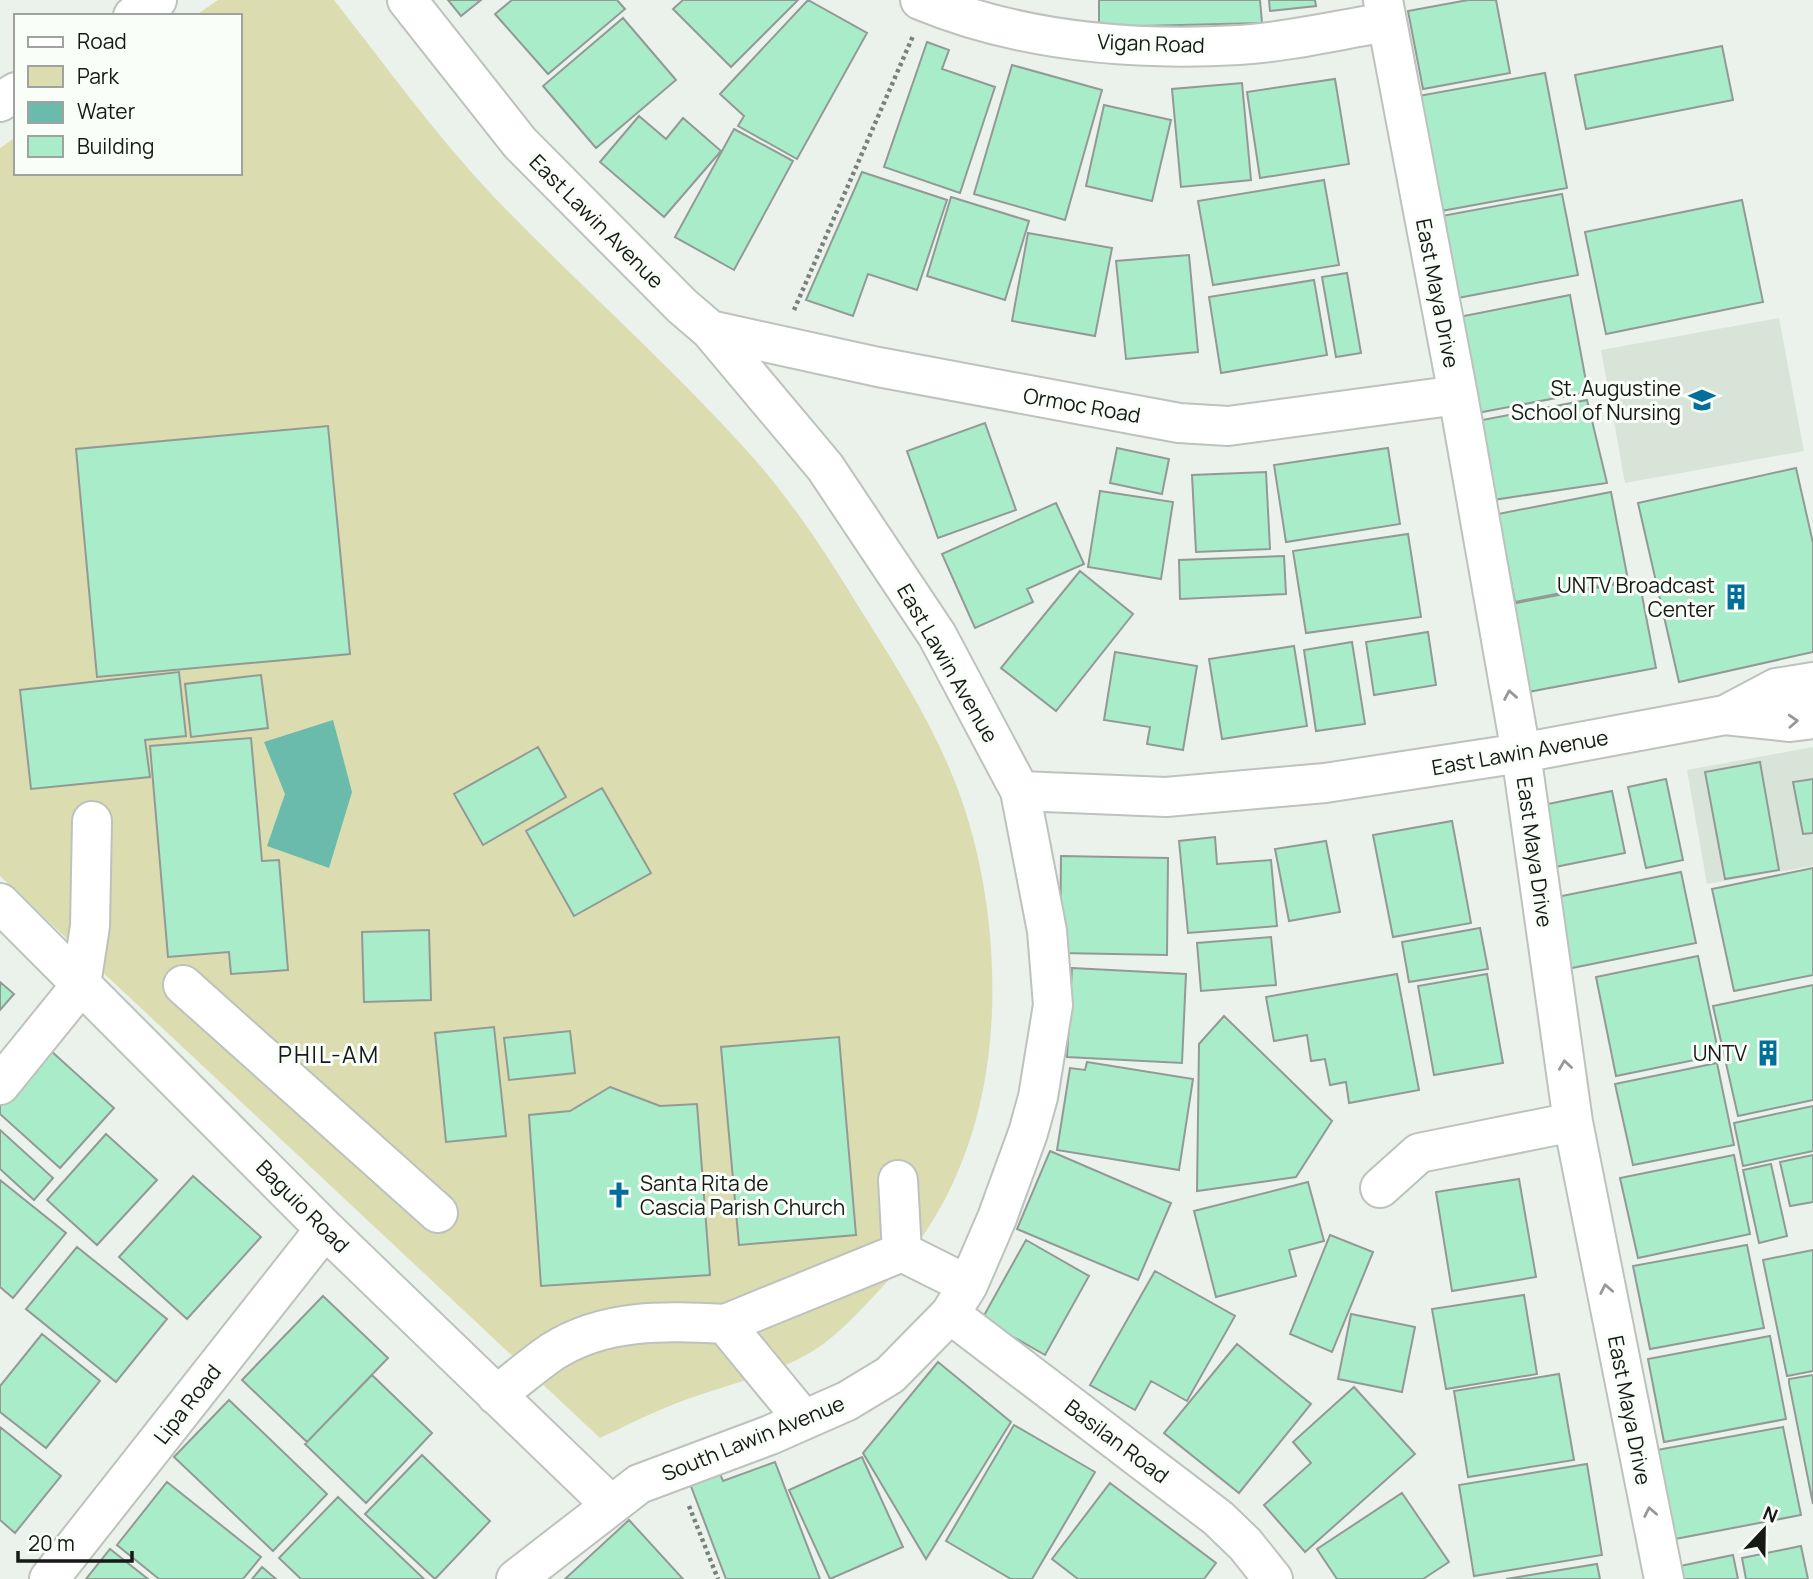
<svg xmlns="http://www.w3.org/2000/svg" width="1813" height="1579" font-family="Manrope,sans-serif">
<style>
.built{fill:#d9e4d9}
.green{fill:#dbdcb0}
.water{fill:#6abbac}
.building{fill:#a8ecca;stroke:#939a96;stroke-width:2}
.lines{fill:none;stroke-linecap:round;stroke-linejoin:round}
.minor-casing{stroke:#bdc2bd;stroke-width:42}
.path{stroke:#7c807c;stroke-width:4.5;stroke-dasharray:3.5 3.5;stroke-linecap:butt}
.minor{stroke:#fff;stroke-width:38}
.oneway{stroke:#979897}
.labels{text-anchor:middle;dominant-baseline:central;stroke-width:6;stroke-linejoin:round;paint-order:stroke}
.street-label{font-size:21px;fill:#171917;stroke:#f9fef9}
.poi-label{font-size:21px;fill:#171917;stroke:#f9fef9;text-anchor:end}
.neighbourhood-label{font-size:23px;letter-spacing:2px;fill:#171917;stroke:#f9fef9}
</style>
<rect width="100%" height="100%" fill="#ebf1eb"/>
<path class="built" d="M1779,318L1804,451L1625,483L1601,350Z
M1813,747V866L1707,884L1687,770Z"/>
<path class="green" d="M218,0H334C386,66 436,136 494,197C574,280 661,357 739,442C786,492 825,551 860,609C895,664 931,721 955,782C995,883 1005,1018 975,1123C955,1193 922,1246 872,1298C855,1316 837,1335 816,1349C773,1376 723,1385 677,1403C651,1413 625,1426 600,1438L0,876V148L16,137V173H240V16H195Z"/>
<path class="water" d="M333,720L352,792L329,868L267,846L285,794L264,742Z"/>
<path class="building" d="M448,0H481L461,16Z
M512,0H617L625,9L548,74L495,14Z
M683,0H798L731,67L673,9Z
M808,0L867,33L797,159L738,126L744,116L720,94Z
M1099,0H1260L1262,23L1099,27Z
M1269,0H1315L1316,6L1270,11Z
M1468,0H1496L1510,73L1423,89L1408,11Z
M623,18L676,80L596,148L543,86Z
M927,42L949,50L942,69L995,87L960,193L884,167Z
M1722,46L1733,100L1586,129L1575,75Z
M1012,65L1102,90L1065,220L974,194Z
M1545,73L1567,188L1425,214L1402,99Z
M1335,79L1349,164L1260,178L1247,92Z
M1242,83L1251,180L1181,187L1172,89Z
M1104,105L1171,120L1152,201L1086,186Z
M639,116L666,139L683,118L721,151L664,217L600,162Z
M734,129L793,161L734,270L675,237Z
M862,172L947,200L917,290L868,274L853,316L806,300Z
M1324,180L1339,265L1213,285L1198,201Z
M1562,194L1578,275L1447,300L1431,218Z
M951,197L1029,221L1005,300L927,276Z
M1742,200L1763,302L1606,334L1585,232Z
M1028,233L1112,248L1095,336L1012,321Z
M1189,255L1198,352L1126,359L1116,261Z
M1347,273L1361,353L1336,357L1322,277Z
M1314,280L1327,355L1221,373L1209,297Z
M1570,295L1588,392L1477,413L1459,317Z
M1587,400L1607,483L1493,500L1477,421Z
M985,423L1016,510L938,538L907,451Z
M328,426L350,654L97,677L76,449Z
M1117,448L1169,459L1162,494L1110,483Z
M1388,448L1400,524L1286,542L1274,465Z
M1796,468L1813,543V652L1679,682L1638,503Z
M1266,472L1270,549L1196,552L1192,475Z
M1100,491L1173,502L1161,579L1088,567Z
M1611,492L1628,580L1515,602L1498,514Z
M1056,503L1084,564L1027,589L1033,602L975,628L942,554Z
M1408,534L1421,617L1306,633L1293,551Z
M1284,556L1286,594L1180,599L1179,560Z
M1080,571L1133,614L1056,711L1001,668Z
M1639,580L1656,668L1528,692L1511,604Z
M1428,632L1436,685L1374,695L1366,642Z
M1352,642L1365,724L1316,731L1304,650Z
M1294,646L1307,726L1222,739L1209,659Z
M1115,652L1197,666L1183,750L1147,744L1150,727L1104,720Z
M179,672L186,736L145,740L150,777L31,789L20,690Z
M261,675L268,728L191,737L185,684Z
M251,738L262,861L279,860L288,970L231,974L229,952L168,957L150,746Z
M538,747L566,797L483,845L454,794Z
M1760,762L1779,870L1725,879L1705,772Z
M1666,779L1683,860L1646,868L1628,787Z
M1813,779V833L1803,834L1793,782Z
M602,788L651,873L574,916L526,831Z
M1612,791L1625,853L1555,867L1543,805Z
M1452,821L1471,923L1393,937L1373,835Z
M1215,837L1217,864L1271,860L1277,926L1188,933L1179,841Z
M1326,841L1340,912L1289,921L1275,849Z
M1061,856L1168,858L1167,955L1060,953Z
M1813,868V975L1734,991L1712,889Z
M1681,872L1696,943L1567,969L1552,898Z
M1480,928L1488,969L1409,982L1402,942Z
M429,930L431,1000L364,1002L362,932Z
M1271,937L1276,985L1201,991L1197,943Z
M1698,956L1719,1055L1616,1076L1596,977Z
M1072,968L1186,974L1182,1063L1067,1057Z
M1397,974L1419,1090L1349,1103L1346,1082L1330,1085L1325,1059L1311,1061L1307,1035L1274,1041L1266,997Z
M1487,974L1503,1063L1434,1075L1418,986Z
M0,982L14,994L0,1010Z
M1813,985V1100L1738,1116L1713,1006Z
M1224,1016L1332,1121L1296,1177L1197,1191L1199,1044Z
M494,1027L506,1136L446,1142L435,1033Z
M570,1031L575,1073L509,1080L504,1038Z
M839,1037L856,1235L739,1245L721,1047Z
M50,1050L114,1108L60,1168L0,1114V1105Z
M1087,1062L1193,1079L1179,1170L1057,1150L1070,1068L1085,1070Z
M1717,1063L1734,1145L1633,1165L1615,1084Z
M610,1087L660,1106L697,1104L710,1275L541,1286L529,1115L570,1111Z
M1813,1106V1151L1743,1166L1734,1123Z
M0,1130L53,1178L34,1200L0,1169Z
M106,1134L157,1180L97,1245L47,1200Z
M1050,1151L1171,1203L1138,1280L1017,1229Z
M1734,1155L1750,1234L1638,1258L1620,1178Z
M1813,1155V1202L1790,1206L1780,1162Z
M1771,1164L1787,1236L1759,1243L1743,1170Z
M193,1176L261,1237L187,1319L119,1257Z
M1519,1179L1536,1277L1452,1291L1436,1192Z
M0,1180L66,1233L13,1298L0,1287Z
M1308,1182L1324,1241L1289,1250L1296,1276L1216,1297L1194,1211Z
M1330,1235L1373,1252L1332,1352L1290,1334Z
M1026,1240L1089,1276L1045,1355L982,1319Z
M1747,1245L1764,1328L1650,1349L1633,1266Z
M77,1247L167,1319L116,1382L26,1309Z
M1813,1250V1371L1787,1376L1763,1260Z
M1155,1271L1235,1316L1187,1401L1151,1381L1135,1410L1090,1385Z
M1524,1295L1537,1374L1446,1389L1432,1309Z
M323,1296L388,1358L307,1442L242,1380Z
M1351,1314L1415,1327L1402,1392L1338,1379Z
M42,1334L100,1381L46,1448L0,1412V1386Z
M1770,1336L1786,1419L1664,1442L1648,1359Z
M1237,1344L1311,1404L1239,1493L1164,1433Z
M938,1362L1011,1422L926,1559L863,1453Z
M1559,1374L1574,1460L1468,1477L1454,1391Z
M372,1375L432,1433L366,1503L305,1444Z
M1813,1375V1504L1789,1383V1379Z
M1354,1387L1415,1454L1305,1552L1264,1505L1311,1463L1293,1442Z
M229,1400L327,1494L273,1551L174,1457Z
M1014,1425L1095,1472L1032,1579H1011L946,1541Z
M0,1427L61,1476L15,1533L0,1520Z
M1783,1427L1801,1515L1675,1539L1657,1450Z
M422,1455L490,1521L435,1579L365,1514Z
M862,1457L903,1547L830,1579L789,1490Z
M715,1461L723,1481L775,1462L820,1579H726L686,1473Z
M1587,1464L1602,1555L1474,1576L1459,1485Z
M167,1482L261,1557L243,1579H159L117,1545Z
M1110,1483L1216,1563L1204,1579H1078L1052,1559Z
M1402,1493L1449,1562L1423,1579H1337L1317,1549Z
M338,1497L424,1579H301L279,1558Z
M629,1520L683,1579H565Z
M1801,1546L1808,1579H1746L1742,1558Z
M110,1549L148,1579H86Z
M1733,1555L1738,1579H1683L1680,1566Z
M1597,1564L1600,1579H1506Z
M262,1567L276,1579H252Z"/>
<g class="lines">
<g class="minor-casing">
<path id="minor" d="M407,0L520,143L682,306L710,330L825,467L937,635L1020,791L1047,931L1053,1005L1038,1097L1028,1133L997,1218L968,1285L950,1314L890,1375L847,1401L770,1435L639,1484L516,1579
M920,0C1019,41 1133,51 1239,45C1288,42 1338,30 1387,22
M1383,0L1458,395L1521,753L1573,1122L1664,1579
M133,16L157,0
M0,102L16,92
M710,330L878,367L1179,423L1228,426L1458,395
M1725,715L1776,688L1813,682
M1020,791L1166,797L1325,783L1521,753L1725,715L1790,722L1813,719
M0,903L325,1229L610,1504
M183,985L438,1213
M0,1085L81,985L90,926L92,821
M1380,1188L1419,1153L1573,1122
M902,1252L968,1285
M950,1314L1218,1518L1245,1544L1273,1579
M725,1324L902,1252L898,1180
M496,1395C515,1381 533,1365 552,1352C605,1318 666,1321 725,1324L804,1420
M49,1579L325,1229"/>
</g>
<path class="path" d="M794,310L913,36
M689,1506L718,1579"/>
<use href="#minor" class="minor"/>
</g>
<defs><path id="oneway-chevron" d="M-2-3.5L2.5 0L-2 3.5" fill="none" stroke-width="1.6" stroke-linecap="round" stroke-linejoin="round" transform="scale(1.75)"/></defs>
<g class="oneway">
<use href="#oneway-chevron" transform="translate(1510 695) rotate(-100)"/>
<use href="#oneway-chevron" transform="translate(1793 721) rotate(-3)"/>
<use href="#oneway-chevron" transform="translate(1565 1065) rotate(-98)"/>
<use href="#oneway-chevron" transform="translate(1606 1289) rotate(-101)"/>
<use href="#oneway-chevron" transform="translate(1650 1512) rotate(-101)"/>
</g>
<defs>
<g id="school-bare" transform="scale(2.1)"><path d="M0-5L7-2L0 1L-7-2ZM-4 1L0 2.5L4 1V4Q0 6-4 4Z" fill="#006f9a" stroke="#f9fef9" stroke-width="2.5" paint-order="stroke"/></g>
<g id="building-bare" transform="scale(2.1)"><path d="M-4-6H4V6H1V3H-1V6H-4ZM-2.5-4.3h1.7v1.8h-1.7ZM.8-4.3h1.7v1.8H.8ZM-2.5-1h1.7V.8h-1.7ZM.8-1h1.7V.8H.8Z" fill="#006f9a" stroke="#f9fef9" stroke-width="2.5" paint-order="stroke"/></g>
<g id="church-bare" transform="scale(2.1)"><path d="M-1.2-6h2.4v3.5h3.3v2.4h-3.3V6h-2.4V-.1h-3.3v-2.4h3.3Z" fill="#006f9a" stroke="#f9fef9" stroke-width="2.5" paint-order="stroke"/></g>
</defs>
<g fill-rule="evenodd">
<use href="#school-bare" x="1702" y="400"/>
<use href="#building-bare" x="1736" y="597"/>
<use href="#building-bare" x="1768" y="1053"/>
<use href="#church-bare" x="619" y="1195"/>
</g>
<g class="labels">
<g class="street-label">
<text transform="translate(1151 43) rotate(2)">Vigan Road</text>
<text transform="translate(597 221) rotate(45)">East Lawin Avenue</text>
<text transform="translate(1438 293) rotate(79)">East Maya Drive</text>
<text transform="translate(1082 405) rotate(10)">Ormoc Road</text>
<text transform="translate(948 663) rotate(60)">East Lawin Avenue</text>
<text transform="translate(1520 752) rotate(-10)">East Lawin Avenue</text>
<text transform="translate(1535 852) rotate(82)">East Maya Drive</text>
<text transform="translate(303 1206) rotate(45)">Baguio Road</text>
<text transform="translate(187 1404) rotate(-52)">Lipa Road</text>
<text transform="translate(1630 1410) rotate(79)">East Maya Drive</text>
<text transform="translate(753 1438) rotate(-22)">South Lawin Avenue</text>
<text transform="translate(1117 1441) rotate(37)">Basilan Road</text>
</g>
<g class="poi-label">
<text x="1681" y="388">St. Augustine<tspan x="1681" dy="24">School of Nursing</tspan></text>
<text x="1715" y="585">UNTV Broadcast<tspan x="1715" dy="24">Center</tspan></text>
<text x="1747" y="1053">UNTV</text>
<text x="640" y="1183" text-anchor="start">Santa Rita de<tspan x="640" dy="24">Cascia Parish Church</tspan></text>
</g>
<g class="neighbourhood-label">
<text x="329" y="1054">PHIL-AM</text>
</g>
</g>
<rect x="14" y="14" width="228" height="161" fill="#f9fef9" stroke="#9fa29f" stroke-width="2"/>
<rect x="28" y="37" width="35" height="10" fill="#ffffff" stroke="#9fa29f" stroke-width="2"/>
<text x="77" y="49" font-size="21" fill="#171917">Road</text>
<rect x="28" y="66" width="35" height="21" fill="#dbdcb0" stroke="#9fa29f" stroke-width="2"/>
<text x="77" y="84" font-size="21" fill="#171917">Park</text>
<rect x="28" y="102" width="35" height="21" fill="#6abbac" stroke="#9fa29f" stroke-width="2"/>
<text x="77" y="119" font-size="21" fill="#171917">Water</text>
<rect x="28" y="136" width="35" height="21" fill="#a8ecca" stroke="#9fa29f" stroke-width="2"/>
<text x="77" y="154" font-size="21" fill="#171917">Building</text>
<g transform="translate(1764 1530) rotate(22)" stroke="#f9fef9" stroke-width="5" paint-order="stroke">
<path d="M0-5L12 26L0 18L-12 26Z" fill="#171917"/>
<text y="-10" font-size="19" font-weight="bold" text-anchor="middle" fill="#171917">N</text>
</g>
<path d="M18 1551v10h114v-10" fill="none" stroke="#171917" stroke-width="3.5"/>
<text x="28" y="1551" font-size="21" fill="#171917" stroke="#f9fef9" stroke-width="5" paint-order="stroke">20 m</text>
</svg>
